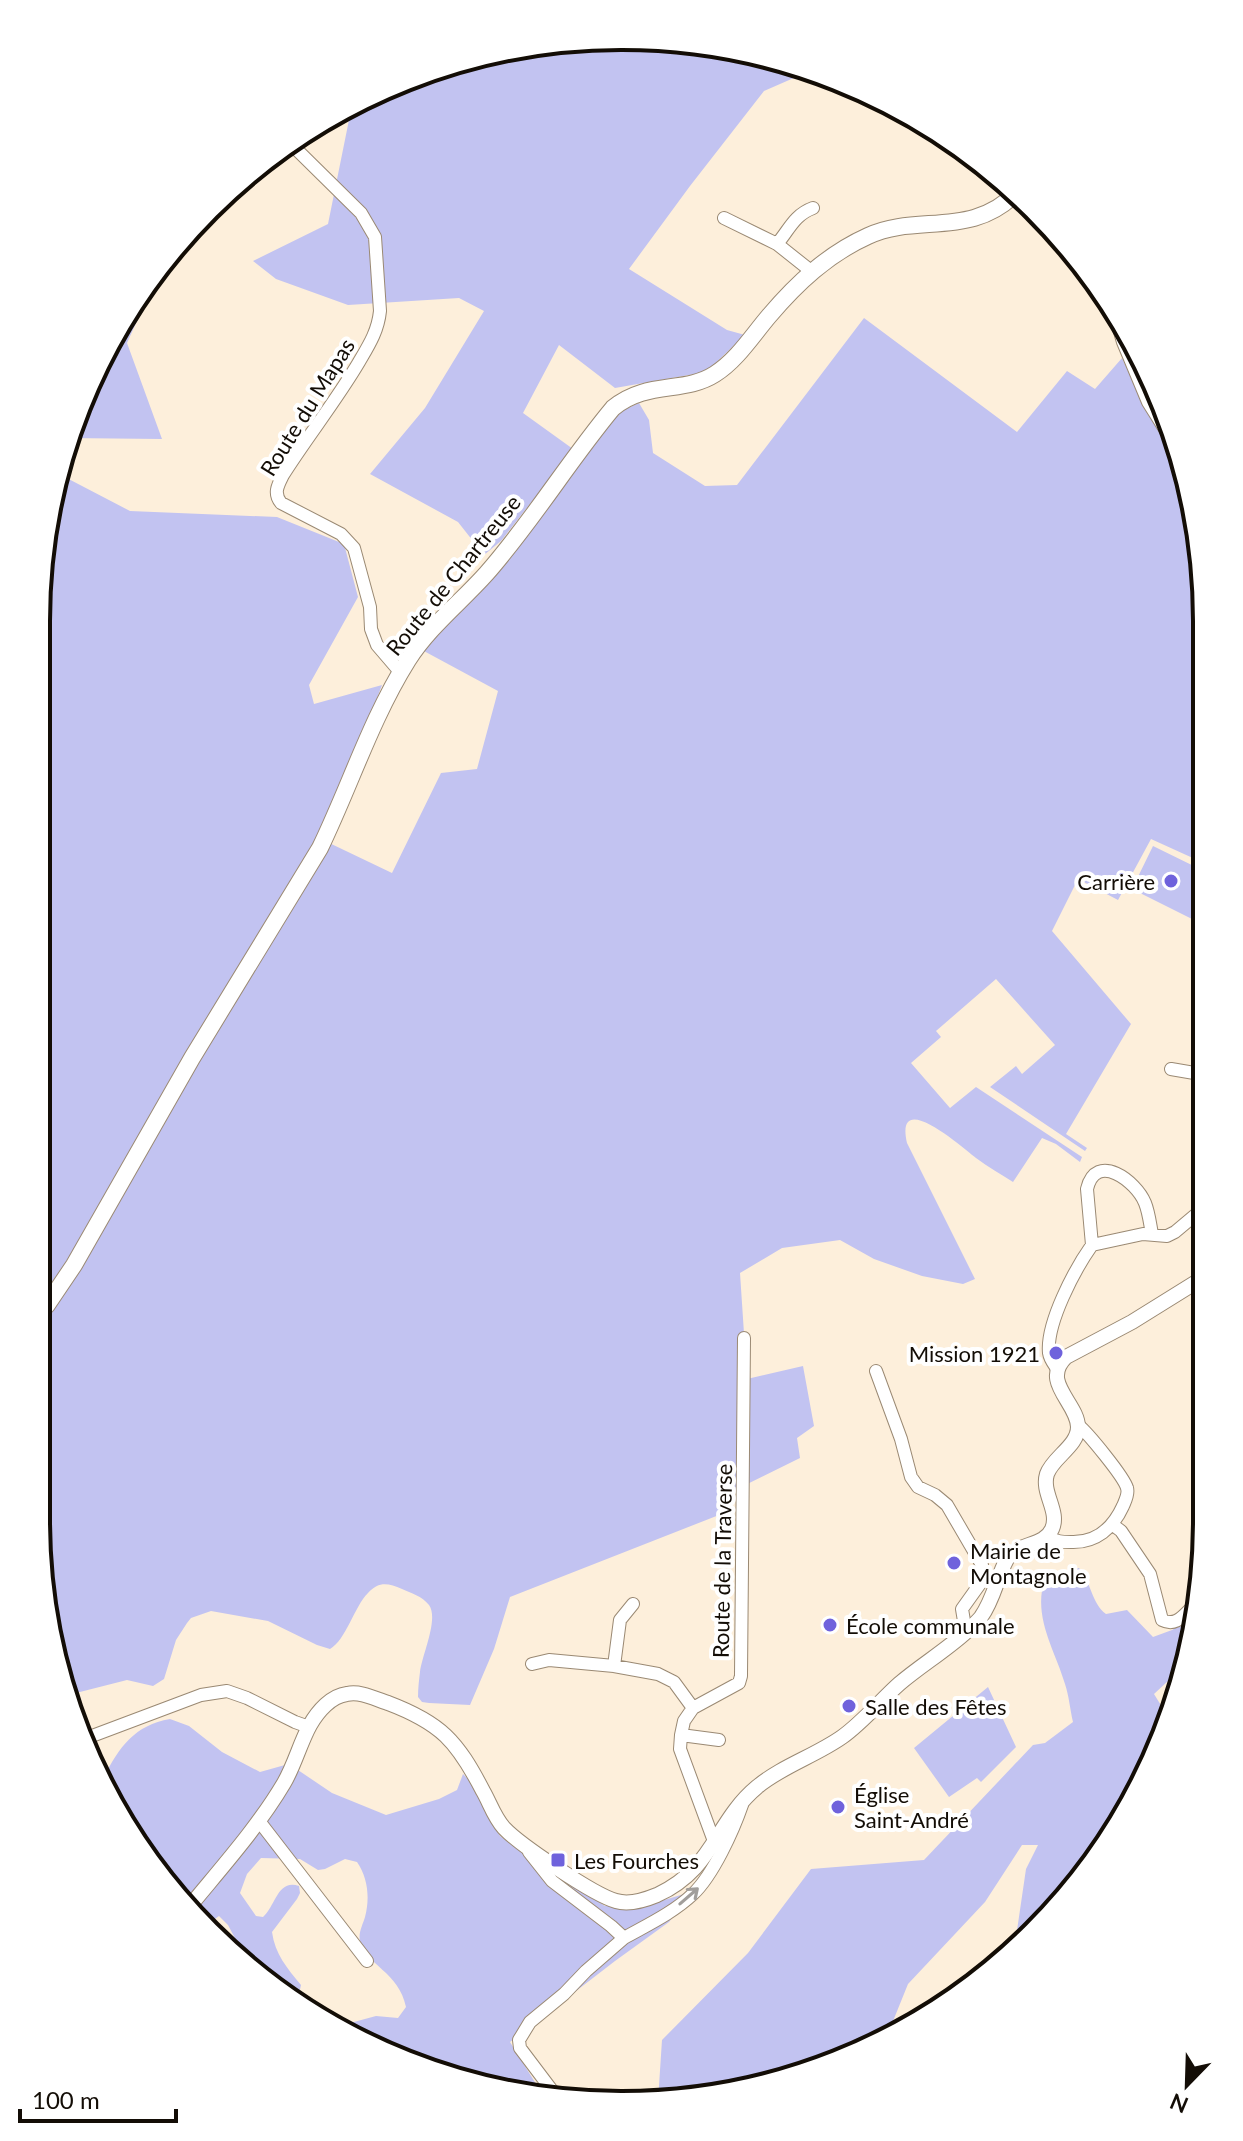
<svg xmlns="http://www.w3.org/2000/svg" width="1243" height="2141" font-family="Lato,sans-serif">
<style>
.green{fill:#c2c3f1}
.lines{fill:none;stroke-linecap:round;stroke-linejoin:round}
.minor-casing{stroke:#9a8973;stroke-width:14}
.tertiary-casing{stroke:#9a8973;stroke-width:16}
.secondary-casing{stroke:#9a8973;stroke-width:18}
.minor{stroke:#fff;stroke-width:12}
.tertiary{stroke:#fff;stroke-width:14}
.secondary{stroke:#fff;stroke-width:16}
.oneway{stroke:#a19e9b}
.poi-dot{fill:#6f62dc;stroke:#fff;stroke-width:3}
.labels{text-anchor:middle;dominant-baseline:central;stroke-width:8;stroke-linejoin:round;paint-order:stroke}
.street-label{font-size:22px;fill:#130d06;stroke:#fff}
.poi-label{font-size:22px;fill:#130d06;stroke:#fff;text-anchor:start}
.rim{fill:none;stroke:#130d06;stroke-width:4}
</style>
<rect width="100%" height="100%" fill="#fdefdb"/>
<path class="green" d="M621,36L735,47L812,70L764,91L690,186L629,269L727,330L745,335L706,372L615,388L559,345L523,413L573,449L501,541L484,555L458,522L370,474L425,408L484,311L459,298L348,305L276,279L253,261L328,224L352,105L397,81L507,47Z
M164,261L127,343L162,439L66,438L134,297Z
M864,318L1017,432L1067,371L1095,389L1122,358L1143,404L1183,468L1206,583V864L1151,839L1118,900L1078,879L1052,931L1131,1024L1066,1134L1087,1148L1085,1151L990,1087L1016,1066L1022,1074L1055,1045L996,979L936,1031L941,1037L911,1063L950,1108L976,1087L1082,1157L1080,1162L1056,1144L1042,1138L1013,1182C1001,1174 988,1167 976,1158C965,1150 894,1086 907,1143L975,1279L963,1284L922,1276L874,1259L840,1240L782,1248L740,1273L747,1379L803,1366L814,1426L797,1438L800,1458L731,1492L719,1515L510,1597L494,1649L470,1705L429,1703L422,1702L418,1697C418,1688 419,1680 420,1672C422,1655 439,1619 429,1605C422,1596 411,1593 402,1589C388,1583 379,1581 368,1593C354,1607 346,1640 330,1649L317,1645L268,1621L211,1611L191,1618L187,1623L176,1640L164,1679L153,1686L127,1680L72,1694L64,1692L36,1519L37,1053L52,997L37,927V583L59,474L130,511L277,517L344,544L358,597L309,685L314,704L382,685L323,840L392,873L441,773L477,769L498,691L422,650L562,488L613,420L622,411L639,403L649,420L653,453L705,486L737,485Z
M1153,846L1206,872V926L1132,889Z
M1079,1568C1091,1582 1092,1604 1106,1614L1127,1610L1153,1637L1172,1630L1194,1616L1184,1666L1154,1694L1170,1720L1109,1844L1015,1944L1026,1869L1038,1845H1022L985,1902L908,1984L887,2036L845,2061L659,2104L653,2103L658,2101L662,2040L748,1953L811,1869L924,1860L1033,1745L1045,1743L1073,1722C1070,1709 1069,1696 1065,1684C1055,1650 1032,1616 1045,1579L1061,1572Z
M988,1687L1016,1747L981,1782L977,1778L949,1797L914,1748Z
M170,1719L189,1726L222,1752L260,1772L285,1765L292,1766L332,1793L386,1815L439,1799L457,1790L463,1774L472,1783L500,1836L605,1906L651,1904L694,1891L669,1922L615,1961L510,2042L541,2092L470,2085L339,2026L376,2016L398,2018L406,2007C399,1972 366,1965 360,1941C358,1933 363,1924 365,1917C370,1898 368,1878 357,1862L345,1859L325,1869L318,1870L300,1859L261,1858L247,1874L240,1893L256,1916L263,1917C276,1906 277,1879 299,1886L300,1893L297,1899L272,1932C275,1954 287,1968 301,1985L298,1999L294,2005L246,1959L228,1925L219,1916L208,1924L157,1876L104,1777C119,1747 135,1725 170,1719Z"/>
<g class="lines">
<g class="minor-casing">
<path id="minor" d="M290,143L361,213L375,237L380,311C378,331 369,345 359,362C336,401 307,437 283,475C278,485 273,493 281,503L341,534L354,548L370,607L371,629L377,645L401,673
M724,218L777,244L811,271
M777,244C789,230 794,215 813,208
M1113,308L1123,342L1148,402L1180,453
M1171,1069L1206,1075
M1092,1245L1087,1189C1096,1151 1136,1181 1145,1203C1149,1213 1150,1224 1152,1234
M1058,1370C1054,1364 1050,1360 1049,1353C1046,1323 1075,1269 1092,1245L1143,1234L1167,1236L1175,1232L1206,1206
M876,1371L901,1439L911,1477L918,1487L935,1495L947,1505L982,1565V1581L962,1609L964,1621L969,1629
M1113,1525L1121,1531L1150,1574L1162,1620C1178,1628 1185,1612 1197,1603
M1048,1536C1056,1542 1062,1542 1071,1542C1096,1543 1113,1528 1123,1506C1125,1501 1129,1494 1127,1488C1124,1477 1088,1433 1078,1425
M532,1664L549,1660L614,1666L658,1674L674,1682L693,1708
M614,1666L620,1620L633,1604
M681,1735L719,1740
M84,1739L201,1695L227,1691L247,1698L295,1722L309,1727
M259,1821L367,1961
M715,1844L680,1749L681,1735L684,1721L693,1708L739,1683L741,1676L744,1338
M529,1852L552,1881L611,1926L624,1938L586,1971L564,1994L530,2022L519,2040L520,2048L554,2093
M624,1938C647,1925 673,1913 693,1894C713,1875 733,1831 742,1805"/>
</g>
<g class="tertiary-casing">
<path id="tertiary" d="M190,1906C222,1867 258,1827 284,1783C295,1764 300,1743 310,1725C318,1711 331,1696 347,1694C361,1691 375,1699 388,1703C441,1723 457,1741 483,1791C490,1803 494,1817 504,1828C520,1845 594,1895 616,1901C629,1905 645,1900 657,1895C714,1869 715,1822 757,1787C782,1766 815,1756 842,1737C863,1722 880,1701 899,1684C920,1666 945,1651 966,1632C971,1627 976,1623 981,1617C994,1599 997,1577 1007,1559C1018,1542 1044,1547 1052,1529C1060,1511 1041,1493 1047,1474C1053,1457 1078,1446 1078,1427C1078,1403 1040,1382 1066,1357L1132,1322L1206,1276"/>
</g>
<g class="secondary-casing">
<path id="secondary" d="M36,1317L47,1305L74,1265L192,1058L320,848C350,786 371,719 408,660C429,627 460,603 486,574C532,522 568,462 613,408C647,380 684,394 715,374C737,360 752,336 769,316C797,283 828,254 868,236C917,213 972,239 1017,192"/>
</g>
<use href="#minor" class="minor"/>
<use href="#tertiary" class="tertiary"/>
<use href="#secondary" class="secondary"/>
</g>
<defs><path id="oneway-shaft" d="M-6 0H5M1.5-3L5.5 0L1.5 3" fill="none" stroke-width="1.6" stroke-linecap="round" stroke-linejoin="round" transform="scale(2)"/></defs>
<use class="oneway" href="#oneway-shaft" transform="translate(689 1896) rotate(-41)"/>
<g class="poi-dot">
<circle cx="1171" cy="881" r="8"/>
<circle cx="1056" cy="1353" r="8"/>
<circle cx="954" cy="1563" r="8"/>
<circle cx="830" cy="1625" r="8"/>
<circle cx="849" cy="1706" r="8"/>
<circle cx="838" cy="1807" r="8"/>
<rect x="550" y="1852" width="16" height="16" rx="4"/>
</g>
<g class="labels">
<g class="street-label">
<text transform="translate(307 407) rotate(-58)">Route du Mapas</text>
<text transform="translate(453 575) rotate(-51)">Route de Chartreuse</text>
<text transform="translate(722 1561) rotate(-89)">Route de la Traverse</text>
</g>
<g class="poi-label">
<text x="1155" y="881" text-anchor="end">Carrière</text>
<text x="1040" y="1353" text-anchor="end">Mission 1921</text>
<text x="970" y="1550">Mairie de<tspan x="970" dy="25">Montagnole</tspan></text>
<text x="846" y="1625">École communale</text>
<text x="865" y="1706">Salle des Fêtes</text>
<text x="854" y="1794">Église<tspan x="854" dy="25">Saint-André</tspan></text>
<text x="574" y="1860">Les Fourches</text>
</g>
</g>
<path d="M0 0H1243V2141H0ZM621 50H622A571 571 0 0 1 1193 621V1520A571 571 0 0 1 622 2091H621A571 571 0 0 1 50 1520V621A571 571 0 0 1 621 50Z" fill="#fff" fill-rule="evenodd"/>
<path class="rim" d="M621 50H622A571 571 0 0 1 1193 621V1520A571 571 0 0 1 622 2091H621A571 571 0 0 1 50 1520V621A571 571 0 0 1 621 50Z"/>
<g transform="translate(1187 2085) rotate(203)" stroke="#ffffff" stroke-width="6" paint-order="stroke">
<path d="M0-6L14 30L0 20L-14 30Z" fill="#130d06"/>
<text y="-12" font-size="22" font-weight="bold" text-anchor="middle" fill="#130d06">N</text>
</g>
<path d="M20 2109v12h156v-12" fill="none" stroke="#130d06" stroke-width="4"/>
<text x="32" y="2109" font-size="24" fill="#130d06" stroke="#ffffff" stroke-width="6" paint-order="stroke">100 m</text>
</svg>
